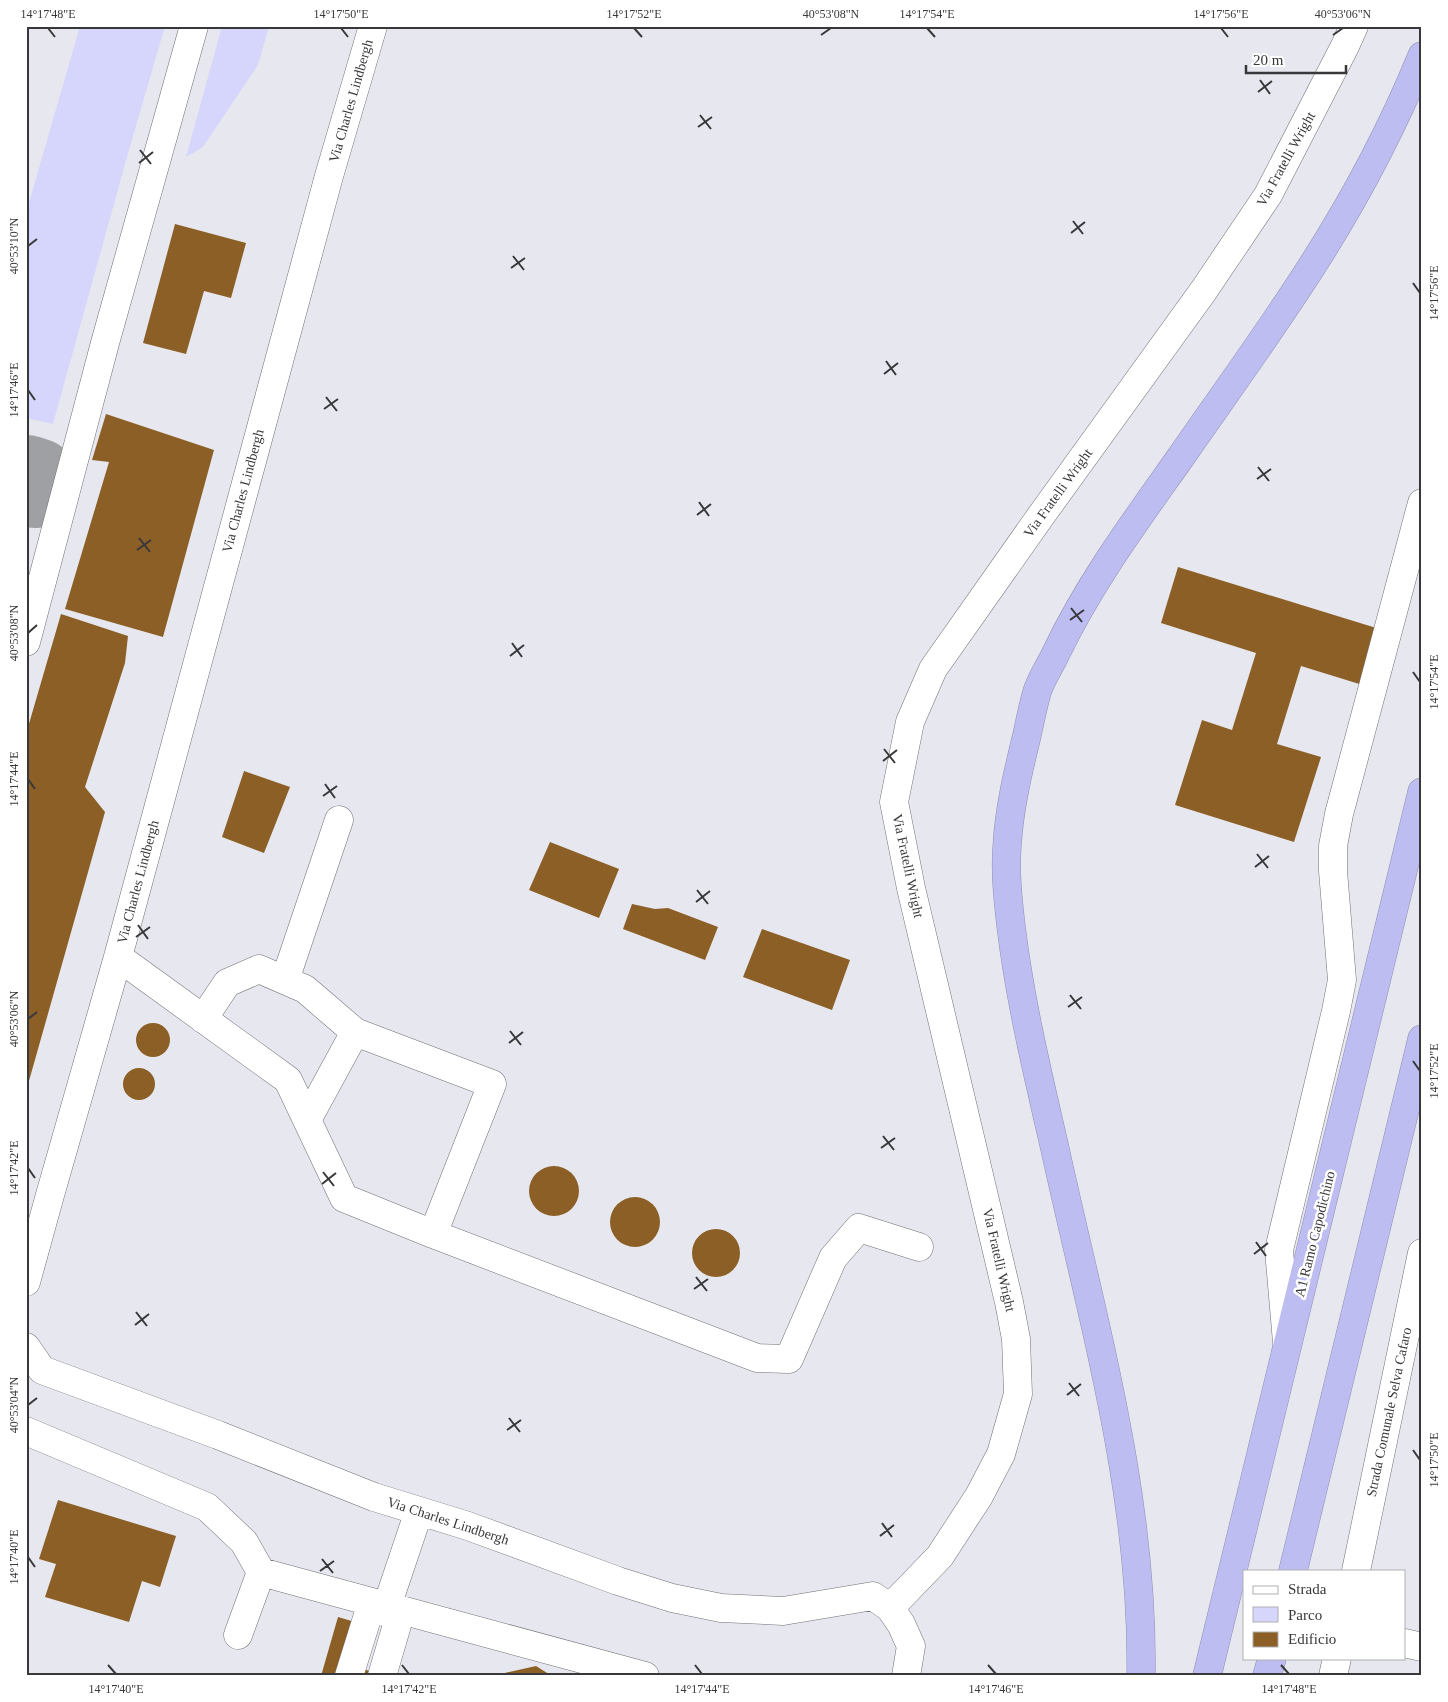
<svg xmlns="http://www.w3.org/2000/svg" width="1448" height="1702" font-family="'Times New Roman',serif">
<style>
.green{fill:#d6d6fc}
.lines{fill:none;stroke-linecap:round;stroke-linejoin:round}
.taxiway{stroke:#9fa0a4;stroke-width:90}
.building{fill:#8b5f25}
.minor-casing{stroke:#707076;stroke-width:29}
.highway-casing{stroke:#8f8eb2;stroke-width:29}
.minor{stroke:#fff;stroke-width:28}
.highway{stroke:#bebdf2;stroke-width:28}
.ticks{fill:none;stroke:#38383b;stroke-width:2}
.labels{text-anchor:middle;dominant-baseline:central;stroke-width:5;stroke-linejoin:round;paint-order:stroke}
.street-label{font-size:14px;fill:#38383b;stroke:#fff}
.neatline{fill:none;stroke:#38383b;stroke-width:2}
.ticks-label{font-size:12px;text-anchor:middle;fill:#38383b}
</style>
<rect width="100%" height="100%" fill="#e7e8ef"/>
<path class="green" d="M80,26H165L127,157L53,424L26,418V213Z
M222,26H269L258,65L203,147L186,157Z"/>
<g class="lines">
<path class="taxiway" d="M26,480L35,483"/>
</g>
<path class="building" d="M175,224L246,243L231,298L204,291L186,354L143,343Z
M106,414L214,450L163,637L65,609L109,462L92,460Z
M1178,567L1386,631L1369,687L1301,666L1277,744L1321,757L1294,842L1175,805L1202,720L1232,730L1256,653L1161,623Z
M61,614L128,636L125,663L85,787L105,812L27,1088L26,734Z
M244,771L290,787L264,853L222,837Z
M550,842L619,869L599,918L529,890Z
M632,904L655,909L668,908L718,927L705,960L623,929Z
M762,929L850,960L832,1010L743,977Z
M136 1040a17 17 0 1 1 34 0a17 17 0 1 1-34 0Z
M123 1084a16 16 0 1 1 32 0a16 16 0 1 1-32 0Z
M529 1191a25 25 0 1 1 50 0a25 25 0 1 1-50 0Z
M610 1222a25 25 0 1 1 50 0a25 25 0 1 1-50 0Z
M692 1253a24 24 0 1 1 48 0a24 24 0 1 1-48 0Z
M58,1500L176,1536L160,1587L142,1581L129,1622L45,1597L56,1564L39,1559Z
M338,1617L372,1627L360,1668L373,1672L372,1676H321Z
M536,1666L552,1676H496V1675Z"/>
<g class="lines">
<g class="minor-casing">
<path id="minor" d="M26,642L105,343L194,26
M118,957L288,1080L344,1198L433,1234L492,1084L355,1032L305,989L259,969L227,983L203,1019
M285,980L339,820
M307,1120L355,1032
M433,1234L757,1358L789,1359L833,1258L859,1228L919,1247
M26,1282L50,1195L118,957L329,176L373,26
M1287,1342L1279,1250L1336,1011L1342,980L1333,871V846L1339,814L1422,503
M26,1347L42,1370L218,1435L374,1497L468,1526L618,1581L672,1598L721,1608L783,1611L873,1596L890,1608L901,1624L911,1646L906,1676
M26,1431L207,1507L244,1542L261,1572
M1356,1571L1422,1253
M890,1608L940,1556L979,1496L1001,1454L1018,1394L1016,1339L1009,1302L911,888L894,802L910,722L933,669L1040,517L1204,290L1268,195L1345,46L1354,26
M238,1635L261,1572L645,1676
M1404,1643L1422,1647
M349,1676L368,1615L387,1606
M382,1676L397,1625L387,1606L419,1511
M1333,1676L1337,1658"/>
</g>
<g class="highway-casing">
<path id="highway" d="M1293,1571L1422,1039
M1141,1676C1144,1496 1093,1323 1055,1149C1038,1075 1020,1001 1011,926C1008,900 1005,873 1007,847C1009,809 1018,772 1027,735C1030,721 1033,706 1037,692C1041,679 1050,666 1056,653C1089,584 1134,523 1178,461C1223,396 1270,332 1312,266C1355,199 1392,129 1422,56
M1207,1676L1422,792
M1267,1676L1272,1658"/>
</g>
<use href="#minor" class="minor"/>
<use href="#highway" class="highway"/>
</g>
<path class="ticks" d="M48,28L55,37M341,28L348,37M634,28L642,37M927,28L935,37M1221,28L1228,37M821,35L831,28M1333,35L1343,28M1260,80L1270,94M1258,92L1272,81M700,115L711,129M698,127L712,117M140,150L151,164M139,163L153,152M1073,221L1083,234M1071,233L1085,222M28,246L37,239M513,256L524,270M511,268L525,258M1413,283L1420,293M886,361L896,375M884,374L898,363M28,390L35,400M326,397L337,411M324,409L338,399M1258,467L1269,481M1257,479L1271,469M699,502L709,516M697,515L711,504M139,538L150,552M137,550L151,540M1071,608L1082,622M1070,620L1084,610M28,633L37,625M512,643L522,657M510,656L524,645M1413,672L1420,682M884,749L895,763M883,761L897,750M28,779L35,789M325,784L335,798M323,796L337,786M1257,854L1268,868M1255,867L1269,856M697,890L708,904M696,902L710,891M138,925L148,939M136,937L150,927M1070,995L1081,1009M1068,1007L1082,997M28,1019L37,1012M510,1031L521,1045M509,1043L523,1032M1413,1061L1420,1071M883,1136L894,1150M881,1148L895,1138M28,1168L35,1178M323,1172L334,1186M322,1184L336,1173M1256,1242L1266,1256M1254,1254L1268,1243M696,1277L707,1291M694,1289L708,1279M136,1312L147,1326M135,1325L149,1314M1069,1383L1079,1396M1067,1395L1081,1384M28,1405L37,1398M509,1418L520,1432M507,1430L521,1420M1413,1450L1420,1460M882,1523L892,1537M880,1536L894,1525M28,1557L35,1567M322,1559L333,1573M320,1571L334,1561M108,1665L116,1674M402,1665L409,1674M695,1665L702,1674M988,1665L996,1674M1281,1665L1289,1674"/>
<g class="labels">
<g class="street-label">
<text transform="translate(351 101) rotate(-74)">Via Charles Lindbergh</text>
<text transform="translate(1286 159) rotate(-61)">Via Fratelli Wright</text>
<text transform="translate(243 491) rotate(-75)">Via Charles Lindbergh</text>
<text transform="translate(1058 493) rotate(-54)">Via Fratelli Wright</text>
<text transform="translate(908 866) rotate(78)">Via Fratelli Wright</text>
<text transform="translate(138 882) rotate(-75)">Via Charles Lindbergh</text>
<text transform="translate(1315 1234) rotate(-76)">A1 Ramo Capodichino</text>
<text transform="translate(999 1260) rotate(77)">Via Fratelli Wright</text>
<text transform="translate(1389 1412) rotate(-78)">Strada Comunale Selva Cafaro</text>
<text transform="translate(448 1521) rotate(18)">Via Charles Lindbergh</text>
</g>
</g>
<rect width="1448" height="1702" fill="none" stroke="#ffffff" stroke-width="55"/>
<rect x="1243" y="1570" width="162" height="90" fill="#ffffff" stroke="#afafb1"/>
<rect x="1253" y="1586" width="25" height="8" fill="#ffffff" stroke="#afafb1"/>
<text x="1288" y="1594" font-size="15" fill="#38383b">Strada</text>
<rect x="1253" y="1607" width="25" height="15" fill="#d6d6fc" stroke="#afafb1"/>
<text x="1288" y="1620" font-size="15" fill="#38383b">Parco</text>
<rect x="1253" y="1632" width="25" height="15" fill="#8b5f25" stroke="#afafb1"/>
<text x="1288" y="1644" font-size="15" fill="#38383b">Edificio</text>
<path d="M1246 65v8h100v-8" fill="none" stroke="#38383b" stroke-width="2.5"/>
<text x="1253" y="65" font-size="15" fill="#38383b" stroke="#ffffff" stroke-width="4" paint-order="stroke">20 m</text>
<rect x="28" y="28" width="1392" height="1646" class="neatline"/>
<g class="ticks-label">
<text x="48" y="18">14°17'48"E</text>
<text x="341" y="18">14°17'50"E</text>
<text x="634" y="18">14°17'52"E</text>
<text x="831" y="18">40°53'08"N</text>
<text x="927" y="18">14°17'54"E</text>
<text x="1221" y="18">14°17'56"E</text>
<text x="1343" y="18">40°53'06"N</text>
<text transform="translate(14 246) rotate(-90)" y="4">40°53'10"N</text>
<text transform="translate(1434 293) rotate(-90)" y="4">14°17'56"E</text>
<text transform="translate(14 390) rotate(-90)" y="4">14°17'46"E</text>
<text transform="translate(14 633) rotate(-90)" y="4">40°53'08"N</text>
<text transform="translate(1434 682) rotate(-90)" y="4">14°17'54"E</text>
<text transform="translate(14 779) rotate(-90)" y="4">14°17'44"E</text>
<text transform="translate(14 1019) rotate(-90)" y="4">40°53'06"N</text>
<text transform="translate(1434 1071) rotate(-90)" y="4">14°17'52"E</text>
<text transform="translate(14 1168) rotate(-90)" y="4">14°17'42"E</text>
<text transform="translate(14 1405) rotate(-90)" y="4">40°53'04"N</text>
<text transform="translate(1434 1460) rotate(-90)" y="4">14°17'50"E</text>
<text transform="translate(14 1557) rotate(-90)" y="4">14°17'40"E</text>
<text x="116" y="1693">14°17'40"E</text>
<text x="409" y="1693">14°17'42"E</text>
<text x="702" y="1693">14°17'44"E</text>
<text x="996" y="1693">14°17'46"E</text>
<text x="1289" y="1693">14°17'48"E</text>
</g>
</svg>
